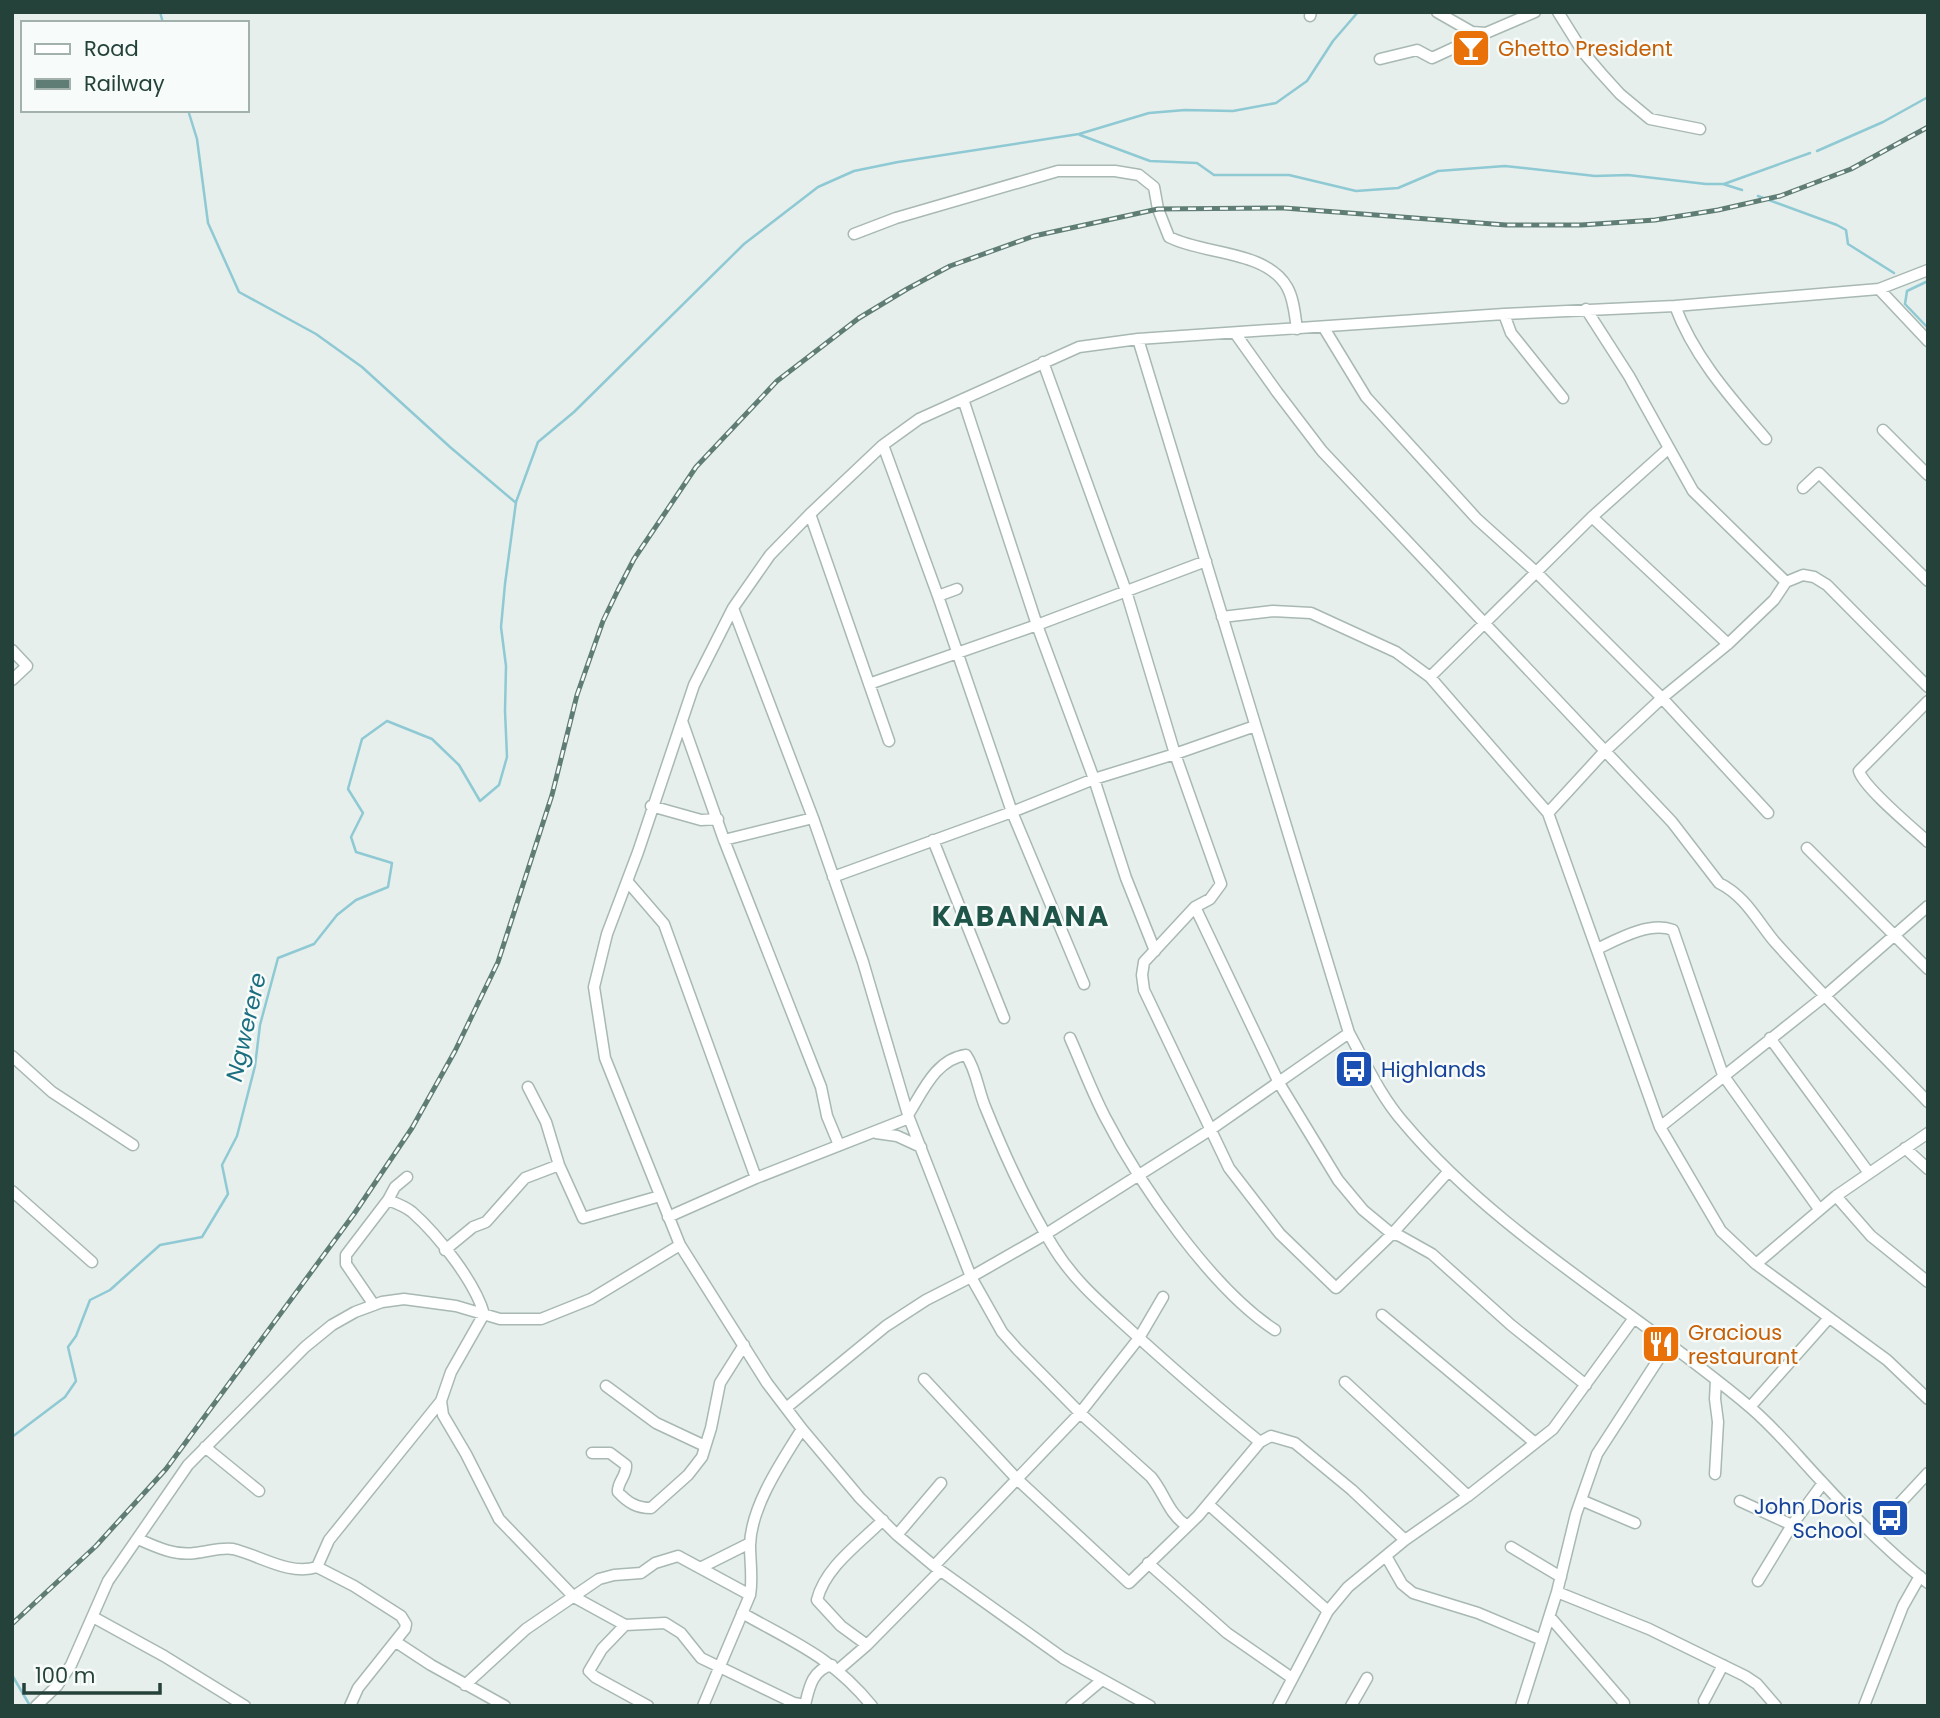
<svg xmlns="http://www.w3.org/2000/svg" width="1940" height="1718" font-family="Poppins,sans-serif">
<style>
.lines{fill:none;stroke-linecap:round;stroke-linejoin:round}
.stream{stroke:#8ec9d4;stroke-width:2.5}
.minor-casing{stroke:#a8b8b2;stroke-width:13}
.minor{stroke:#fff;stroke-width:10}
.rail-casing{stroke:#5f7d75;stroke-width:5}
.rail{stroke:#f7fbf9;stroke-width:2.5;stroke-dasharray:8;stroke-linecap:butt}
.labels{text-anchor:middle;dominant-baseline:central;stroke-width:5;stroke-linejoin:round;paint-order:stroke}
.food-label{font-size:21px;fill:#c56008;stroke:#f7fbf9;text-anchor:start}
.transit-label{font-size:21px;fill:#164399;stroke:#f7fbf9;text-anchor:start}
.water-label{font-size:23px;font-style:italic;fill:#1c6f80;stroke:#f7fbf9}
.district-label{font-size:28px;font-weight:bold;letter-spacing:2px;fill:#1f5548;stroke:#f7fbf9}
</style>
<rect width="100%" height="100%" fill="#e6efeb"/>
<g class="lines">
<path class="stream" d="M160,12L163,23
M188,110L197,139L208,223L239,292L316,334L362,367L450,447L515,502
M1080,135L1150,161L1197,163L1214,175H1289L1356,191L1398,188L1438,171L1505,166L1595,176L1628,175L1706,184H1723L1742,190
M1817,151L1883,122L1928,97
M1724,184L1810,153
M1758,196L1837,225L1846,230L1848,244L1894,273
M1928,281L1907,291L1905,304L1928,328
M12,1437L65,1397L76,1381L68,1347L76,1336L90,1300L110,1290L160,1245L202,1237L228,1194L222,1165L237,1136L255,1066L260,1025L278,958L314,944L337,915L356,900L388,887L392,863L356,852L351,837L363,813L348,789L362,739L387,721L432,739L459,765L480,801L499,785L507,757L505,711L506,666L501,627L505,584L516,502L538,442L574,412L744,244L818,187L854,171L898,162L1079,134L1149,113L1185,110L1233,111L1276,103L1307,81L1333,41L1358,12
M12,1675L29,1704"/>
<g class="minor-casing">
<path id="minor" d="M1437,12L1472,32L1486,33L1535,12
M1558,12L1583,52L1601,73L1620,94L1650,119L1700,129
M1310,16L1311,12
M1380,59L1417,50L1432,58L1486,33
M854,234L896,218L1058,171H1115L1139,175L1154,187L1158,209L1169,237C1204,255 1266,250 1287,287C1294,299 1295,316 1297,329
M1879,289L1928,341
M1675,306C1694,357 1730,397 1766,439
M1504,314L1511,333L1563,398
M1324,328L1366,397L1477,519L1536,572L1662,698L1768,813
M1235,333L1277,392L1322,451L1672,822L1719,883C1745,896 1756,919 1774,941C1823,996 1877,1049 1928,1102
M1138,339L1349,1033C1366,1064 1381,1097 1404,1123C1498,1235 1639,1313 1751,1408C1779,1432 1799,1458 1824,1484C1856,1519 1891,1554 1928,1583
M1043,362L1126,591L1175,754L1221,884L1210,899L1195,907L1144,962L1142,975L1144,990L1229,1168L1280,1234L1336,1288L1392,1234L1448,1172
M963,399L1037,625L1094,779L1126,878L1155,951
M1883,430L1928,475
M883,445L938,596L957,589
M1669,448L1693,491L1786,582
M1803,488L1819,473L1928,581
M810,514L889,741
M1592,517L1728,644
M938,596L1012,812L1084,984
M733,608L813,818L863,962L909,1118L971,1277L1002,1332L1017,1349L1080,1413L1151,1477C1165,1494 1168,1513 1187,1526
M1222,617L1273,611L1311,613L1396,652L1430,677L1548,813L1660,1127L1721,1231L1756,1264L1887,1360L1928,1399
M12,650L27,666L12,680
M1430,677L1592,517L1669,448L1629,376L1586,309
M869,684L1037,625L1206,561
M1928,701L1859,771C1864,788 1913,828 1928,842
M682,721L724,840L821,1087L827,1116L839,1145
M651,806L701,820L718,819
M1548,813L1604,752L1662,698L1728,644L1774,600L1786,582L1803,575L1814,577L1827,585L1928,687
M724,840L813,818
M933,840L1004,1018
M1807,848L1928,969
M833,877L1012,812L1094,779L1175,754L1255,726
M627,881L664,924L756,1178
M1195,907L1279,1083L1338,1180L1363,1210L1392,1234L1400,1236L1432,1254L1511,1325L1586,1385
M1597,949C1618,939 1650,921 1673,930L1723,1075L1819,1209
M1070,1038C1082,1065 1092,1092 1105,1117C1140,1185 1212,1289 1275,1330
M1770,1038L1869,1173
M12,1056L52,1092L133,1145
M528,1087L546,1122L559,1165L583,1218L660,1196
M908,1115C923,1091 936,1059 966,1055C977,1071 978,1091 986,1109C1005,1156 1027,1205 1054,1248C1076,1284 1108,1309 1138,1337C1178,1373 1218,1408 1260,1442L1271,1436L1295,1443L1352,1490L1405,1540
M1660,1127L1826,995L1928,906
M876,1133L897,1136L921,1147
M1905,1148L1928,1169
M12,1191L92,1262
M1836,1196L1871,1236L1928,1282
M668,1217L756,1178L909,1118
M445,1250L473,1227L486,1222L525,1178L559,1165
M1756,1264L1836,1196L1928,1133
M374,1305L346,1264V1255L388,1200L395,1187L407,1177
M1382,1315L1534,1442
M924,1379L1017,1479L1129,1583L1198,1516L1260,1442
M1345,1382L1468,1496
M606,1386L656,1423L705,1446
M441,1401L443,1415L466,1454L499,1519L574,1597L625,1625L665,1623L681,1633L701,1658L794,1703L805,1705C809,1688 812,1670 832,1665
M1750,1407L1829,1318
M786,1408L886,1326L926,1300L971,1277L1046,1234L1210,1130L1349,1033
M205,1447L259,1491
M592,1453H610L626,1465C627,1476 617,1482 618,1492C628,1503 637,1508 651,1508L688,1475L702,1457L711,1428L720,1383L744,1345
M1715,1474L1718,1422L1715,1399L1716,1380
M1581,1500L1635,1523
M1740,1501L1792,1525
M1208,1504L1328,1611
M1872,1533L1928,1473
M897,1535L941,1483
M138,1539C156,1547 175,1556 195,1553C207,1552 221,1547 233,1549C259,1555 289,1576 317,1567L329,1540L441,1401L451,1372L484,1314C475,1282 438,1235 412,1212C406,1207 396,1203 388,1200
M1511,1547L1561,1577
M1386,1556L1402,1584L1413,1593L1478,1613L1542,1640
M1148,1563L1227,1633L1292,1678
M934,1566L1080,1413L1139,1338L1163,1297
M317,1567L354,1586L401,1616L406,1624L405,1629L358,1688L350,1706
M700,1568L750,1543
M1758,1581L1792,1525L1823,1483
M1557,1592L1649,1629L1745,1676L1757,1684L1776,1706
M742,1613C795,1643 832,1657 872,1706
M93,1617L164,1656L245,1706
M1550,1617L1624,1703
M625,1625L602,1649L589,1671L595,1677L648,1706
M396,1642L431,1665L505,1706
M867,1645L841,1626L817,1600C825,1567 860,1543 883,1520
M838,1670L867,1645L940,1571
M465,1685L526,1629L599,1579L614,1575L641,1573L655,1563L678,1556L750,1595
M1704,1701L1723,1665
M36,1706L57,1686L71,1665L108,1581L188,1465L305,1347L332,1325L355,1312L382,1302L404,1299L456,1306L500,1319H541L591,1299L680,1245
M703,1706L750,1595C753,1578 750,1562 750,1545C751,1506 782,1461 802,1429
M1071,1706L1102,1680
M1150,1706L1063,1658L934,1566L897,1535L860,1498L802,1429L767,1383L680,1245L605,1058L594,987L607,934L638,852L694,685L733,608L770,555L810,514L883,445L919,419L1079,347L1138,339L1504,314L1675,306L1879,289L1928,270
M1278,1706L1328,1611L1348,1587L1405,1540L1468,1496L1553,1429L1634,1318
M1351,1706L1367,1678
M1521,1706L1557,1592L1576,1514L1597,1454L1669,1343
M1864,1706L1903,1606L1920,1576"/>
</g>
<use href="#minor" class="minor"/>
<g class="rail-casing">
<path id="rail" d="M12,1624L96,1546L166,1469L354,1214L412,1128L455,1051L498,962L552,795L577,695L603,621L618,590L634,559L696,467L777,381L859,318L907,289L950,266L1034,236L1158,209L1284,208L1506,225H1581L1655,220L1718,210L1780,196L1851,169L1928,127"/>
</g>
<use href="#rail" class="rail"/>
</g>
<defs>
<g id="bar-square" transform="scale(2.0125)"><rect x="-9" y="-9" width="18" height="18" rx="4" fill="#e8710a" stroke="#f7fbf9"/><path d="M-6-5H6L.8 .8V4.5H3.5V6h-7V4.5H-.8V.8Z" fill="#fff"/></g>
<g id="bus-square" transform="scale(2.0125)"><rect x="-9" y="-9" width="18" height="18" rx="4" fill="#1a4fb4" stroke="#f7fbf9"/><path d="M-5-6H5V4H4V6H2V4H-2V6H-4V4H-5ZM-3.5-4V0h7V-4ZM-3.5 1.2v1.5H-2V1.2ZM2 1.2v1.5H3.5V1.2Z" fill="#fff"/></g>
<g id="restaurant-square" transform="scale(2.0125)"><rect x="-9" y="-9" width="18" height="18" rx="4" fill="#e8710a" stroke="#f7fbf9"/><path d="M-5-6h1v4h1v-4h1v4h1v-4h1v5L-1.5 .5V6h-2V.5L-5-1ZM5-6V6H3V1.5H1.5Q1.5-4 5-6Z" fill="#fff"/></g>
</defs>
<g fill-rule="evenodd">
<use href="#bar-square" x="1471" y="48"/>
<use href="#bus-square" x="1354" y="1069"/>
<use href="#restaurant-square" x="1661" y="1344"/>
<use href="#bus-square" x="1890" y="1518"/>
</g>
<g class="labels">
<g class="food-label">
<text x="1498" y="48">Ghetto President</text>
<text x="1688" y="1332">Gracious<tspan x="1688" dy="24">restaurant</tspan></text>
</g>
<g class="transit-label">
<text x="1381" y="1069">Highlands</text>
<text x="1863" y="1506" text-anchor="end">John Doris<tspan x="1863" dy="24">School</tspan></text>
</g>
<g class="water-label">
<text transform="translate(246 1027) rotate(-77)">Ngwerere</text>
</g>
<g class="district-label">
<text x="1021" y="916">KABANANA</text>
</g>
</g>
<rect width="1940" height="1718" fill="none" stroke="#24423a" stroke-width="28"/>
<rect x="21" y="21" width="228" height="91" fill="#f7fbf9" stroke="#a3b1ad" stroke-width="2"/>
<rect x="35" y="44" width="35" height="10" fill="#ffffff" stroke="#a3b1ad" stroke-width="2"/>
<text x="84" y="56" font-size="21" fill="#24423a">Road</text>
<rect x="35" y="79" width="35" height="10" fill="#5f7d75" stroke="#a3b1ad" stroke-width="2"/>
<text x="84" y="91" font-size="21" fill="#24423a">Railway</text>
<path d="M24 1683v10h136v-10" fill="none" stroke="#24423a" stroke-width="3.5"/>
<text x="35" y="1683" font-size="21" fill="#24423a" stroke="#f7fbf9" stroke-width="5" paint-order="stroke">100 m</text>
</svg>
